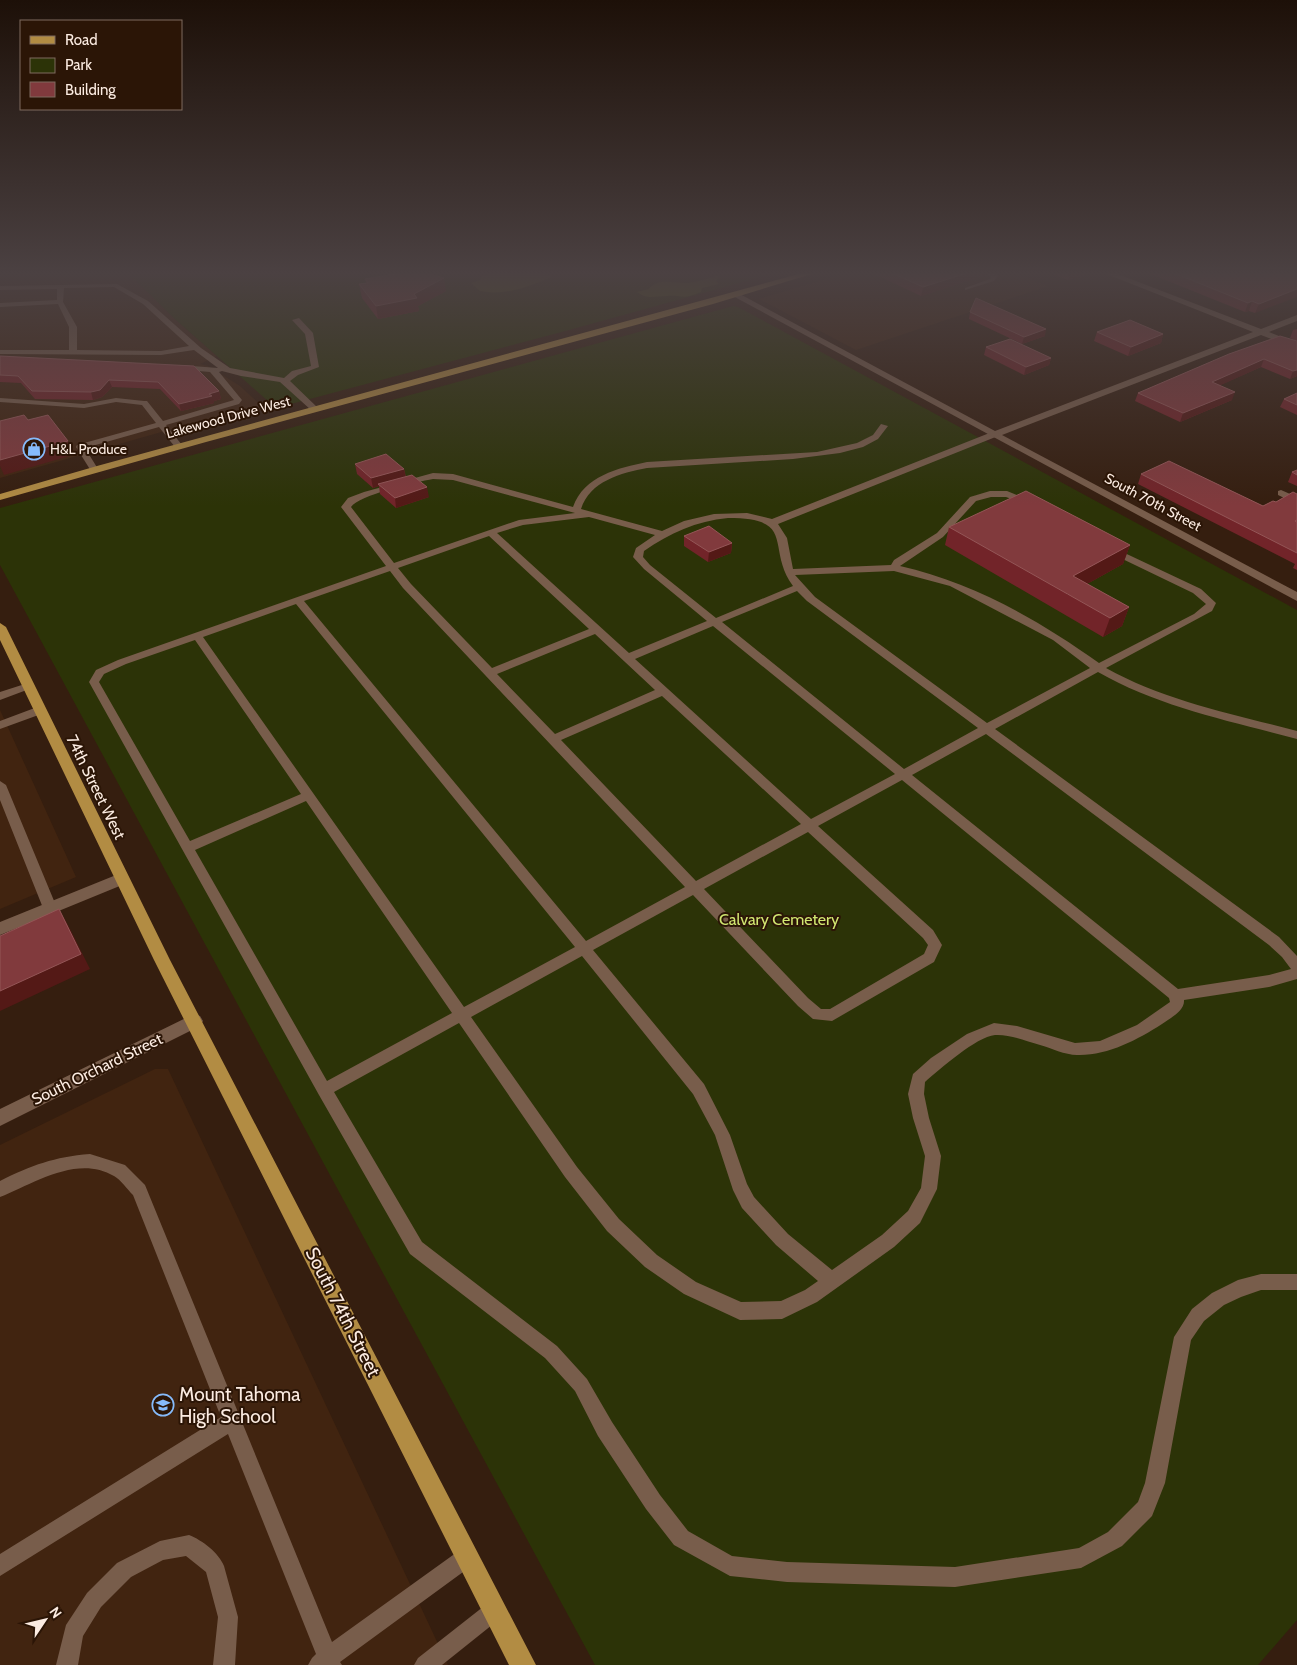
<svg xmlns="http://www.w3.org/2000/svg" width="1297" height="1665" font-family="Cabin,sans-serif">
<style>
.built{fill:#412410}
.green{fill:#2c3307}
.forest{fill:#4b560e}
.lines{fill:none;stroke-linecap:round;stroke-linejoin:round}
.lane{fill:#785d4b;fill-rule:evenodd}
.street{fill:#785d4b;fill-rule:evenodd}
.primary{fill:#b28c43;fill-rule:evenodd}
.wall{fill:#722429}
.shaded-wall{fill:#541916}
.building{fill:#813a3d;stroke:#945657}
.labels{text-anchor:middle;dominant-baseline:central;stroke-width:4;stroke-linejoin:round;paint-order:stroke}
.far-street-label{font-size:14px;fill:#fcece2;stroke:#2b1506}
.far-poi-label{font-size:14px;fill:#fcece2;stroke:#2b1506;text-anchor:start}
.street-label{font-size:16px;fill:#fcece2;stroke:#2b1506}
.park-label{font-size:16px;fill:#d1e771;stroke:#2b1506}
.near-street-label{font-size:19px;fill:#fcece2;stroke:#2b1506}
.near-poi-label{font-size:19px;fill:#fcece2;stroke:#2b1506;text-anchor:start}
</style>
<rect width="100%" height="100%" fill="#351e0f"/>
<path class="built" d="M0,273H128L176,320L217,356L200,364L208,366L240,386L265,409L230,418L179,427L0,478Z
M846,273H1016L1048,286L856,350L759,299Z
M0,710L76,877L0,909Z
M155,1069H168L448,1665H0V1145Z"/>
<path class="green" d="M128,273H776L569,330L276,408L176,320Z
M733,306L738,307L1297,610V1620L1258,1665H595L0,565V508Z"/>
<path class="forest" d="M492,273H546L551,277C529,287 504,296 480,291L471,283L480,280L482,276Z
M716,276L720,277L716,281L719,284L702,288L701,292C682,300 684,295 667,296C654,296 648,300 637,292L649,289C659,277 674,284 688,283C697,282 707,279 716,276Z"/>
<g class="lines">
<path class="lane" d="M986,273H994L998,276L994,281L965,290V288L990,279L991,277Z
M117,284L148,301L201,348L230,368L284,378L292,371L311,366L305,334L292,320L299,318L313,333L319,367L298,375L290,381L318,408L311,410L280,382L241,376L222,371L219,372L242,400L239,404L166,425L182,445L181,447H175L159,427L85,448L98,469L91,471L76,447L77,445L156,423L142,405L116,402L84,408L0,402V398L84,404L116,398L144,401H147L163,421L234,400L210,372L176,369L175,367L179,365L218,368L194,350L161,355L0,354V350H69V327L58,304L0,307V303L57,300V289L0,290V286ZM114,287L143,304L189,346L161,351L77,350V327L63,302L64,288Z
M881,424L888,426L878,439L863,447L840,453L793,459L647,468C621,473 590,481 581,509L662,531L684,521L714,514L747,513L772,519L992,432H998V436L778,524L787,538L793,569L891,565L894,560L937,533L970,497L990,491H1007L1034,502L1029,505L1006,497H991L976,501L943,537L900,566C972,582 1039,620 1099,663L1194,614L1206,604L1193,593L1108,552V548H1114L1201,589L1216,603L1212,611L1106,668C1165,701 1233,714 1297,731V739C1230,721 1159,707 1098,672L995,729L1279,937L1297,956V979L1269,987L1184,1000C1185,1011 1170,1018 1162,1024C1137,1040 1107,1056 1077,1055C1065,1055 1051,1048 1040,1045C1026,1041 1009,1034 995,1035C976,1037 940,1069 925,1082L924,1094L929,1118L941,1156L937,1189L920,1223L894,1247L817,1302L782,1319L740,1320L684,1294L645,1267L607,1231L565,1177L459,1023L334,1092L422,1242L557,1346L587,1379L612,1422L660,1495L688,1531L732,1556L787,1562L955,1567L1079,1548L1108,1532L1138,1502L1145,1483L1174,1337L1192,1309L1212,1293L1238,1280L1261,1274H1297V1290H1261L1241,1297L1224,1305L1204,1321L1191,1340L1165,1483L1152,1516L1122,1546L1081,1568L955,1587L787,1582L730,1576L674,1545L646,1509L598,1436L575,1391L545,1358L410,1254L319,1095L89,682L96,670L118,660L386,566L341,507L348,498L364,492L433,473L453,474L573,507C584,476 618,468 647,462L817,452L857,443L873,435ZM433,479L453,480L575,513L519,520L394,563L351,507C359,495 416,482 433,479ZM589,517L655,535L636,548L633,557L644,569L707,621L629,653L497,533L523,525ZM728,518C798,518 765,547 793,586L716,618L650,565L643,557L644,551C670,533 696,521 728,518ZM489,536L589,629L492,668L411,584L398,568ZM390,571L403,588L685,887L586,941L304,601ZM894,571L950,586L1053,640L1090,668L987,723L815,597L795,575ZM797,591L807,601L978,728L904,769L722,622ZM296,604L575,947L464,1007L203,637ZM713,626L895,774L811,819L635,659ZM595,634L655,690L555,734L497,674ZM195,640L301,794L190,841L99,682L104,674L126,664ZM662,696L801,824L696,881L561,740ZM986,734L1269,945L1282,957L1291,969L1269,975L1178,989L912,775ZM902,780L1169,998L1170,1002L1137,1025L1100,1041L1075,1043L1017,1026L994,1023L967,1034L931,1058L913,1074L908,1094L913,1118L925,1156L921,1188L908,1211L882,1235L832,1270L788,1234L754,1197L747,1184L730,1135L704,1084L593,950L693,895L798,1006L813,1019L832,1021L934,962L942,945L933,930L818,826ZM306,801L452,1013L327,1081L195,850ZM808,832L923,938L928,945L924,954L830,1009H821L808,998L704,889ZM582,956L693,1094L715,1135L733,1190L742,1208L776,1245L818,1281L805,1290L781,1301L741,1302L696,1282L657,1255L619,1219L577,1167L471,1017Z
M1281,490L1297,497V504L1278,495V491Z
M28,683L32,684L33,686L32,688L0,700V692Z
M40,706L46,710L44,713L0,729V721Z
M0,781L6,785L57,908L55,912H45L43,908L0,800Z
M90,1154L125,1165L145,1185L332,1642L460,1550L467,1547L474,1550L477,1557L474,1564L340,1662L342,1665H308L312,1658L316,1654L228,1434L0,1576V1554L221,1417L133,1195C127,1189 121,1180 114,1176C77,1154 33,1184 0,1197V1181C32,1165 54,1157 90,1154Z
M189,1535C202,1540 219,1553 224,1566L238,1617L235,1665H213L218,1617L206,1572L186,1556L163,1560L131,1577L101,1607L83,1636L78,1665H56L66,1625L87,1593L117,1563L160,1541Z
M495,1600L502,1603L505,1610L502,1617L442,1665H414L418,1658L488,1603Z"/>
<path class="street" d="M1104,273H1115L1261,329L1297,315V321L1269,332L1297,343V349L1261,335L1002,435L1297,592V601L731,295L738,293L995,431L1253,332Z
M121,873L127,875L129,879L127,883L0,935V922Z
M194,1014L200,1016L203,1021L200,1026L0,1126V1109Z"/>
<path class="primary" d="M802,273H815L713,304L206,442L0,500V494L97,466Z
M0,623L6,627L170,960L536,1665H509L154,960L0,640Z"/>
</g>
<path class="wall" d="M872,273H986V275L921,296Z
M1050,273H1091L1068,280Z
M1148,273H1297L1255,313L1249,311L1245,312Z
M365,279L446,291L418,306L419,311L378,319L362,298L359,284L366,283Z
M970,312L1045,336L1022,344L969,319Z
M1297,329V376L1290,379L1261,367L1220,385L1232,400L1180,422L1135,401L1138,393L1297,341L1290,338L1293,330Z
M1097,332L1163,334L1161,343L1128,356L1094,341Z
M986,347L1051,358L1049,365L1024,375L984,355Z
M0,356L219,391L221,399L214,401V403L181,411L160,389L112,387L102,397L93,400L35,399L21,383L0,382Z
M1297,393V415L1280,407L1284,399Z
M355,464L404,469L406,477L429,497L396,508L380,494L379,486L373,488L357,474Z
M1297,470V486L1288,482L1292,472Z
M1141,474L1263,506L1276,502L1297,494V570L1293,568L1295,564L1138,484Z
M949,527L1130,545L1123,564L1087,584L1129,607L1122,626L1103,637L945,545Z
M684,536L732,543L731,553L708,562L684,546Z"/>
<path class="shaded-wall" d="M18,273H36L20,277Z
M967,273H986V275L921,296L923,287Z
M1070,273H1091L1068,280Z
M444,278L446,291L418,306L419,311L378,319L376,306L414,294Z
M1297,289V297L1255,313L1259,304Z
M1252,301L1249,311L1245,312L1248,303Z
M1046,329L1045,336L1022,344L1024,337Z
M1163,334L1161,343L1128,356L1131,347Z
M1051,358L1049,365L1024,375L1026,367Z
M1264,359L1261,367L1210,390L1212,382Z
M1297,370V376L1290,379L1293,371Z
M109,380L112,387L102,397L93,400L91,392Z
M219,391L221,399L214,401V403L181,411L179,404Z
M1235,392L1232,400L1180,422L1183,413Z
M68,441L73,455L4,475L0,466V460Z
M404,469L406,479L378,484L379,486L373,488L371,478Z
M427,487L429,497L396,508L395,498Z
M732,543L731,553L708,562L709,552Z
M1130,545L1123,564L1067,595L1073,576Z
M1129,607L1122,626L1103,637L1110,618Z
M59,909L68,925L90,969L0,1011V991Z"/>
<path class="building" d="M400,273H426L444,278L414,294L417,298L376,306L359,284L368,283L365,279Z
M892,273H967L923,287Z
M1174,273H1297V289L1259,304L1252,301L1248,303Z
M976,298L1046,329L1024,337L970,312Z
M1130,320L1163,334L1131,347L1097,332Z
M1280,336L1297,341V370L1293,371L1264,359L1212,382L1235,392L1183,413L1138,393L1229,354Z
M1010,339L1051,358L1026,367L986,347Z
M0,356L194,366L219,391L209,394L212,396L179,404L158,382L109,380L100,390L91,392L32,391L18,376L0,375Z
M1297,393V405L1284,399Z
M24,415L28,420L48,415L68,441L0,460V421Z
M386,454L404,469L371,478L355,464Z
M1169,461L1263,506L1273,501L1276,502L1293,492L1297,494V520L1295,521L1297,522V553L1141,474Z
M1297,470V475L1292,472Z
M412,475L427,487L395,498L378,484Z
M1026,491L1130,545L1073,576L1129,607L1110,618L949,527Z
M709,526L732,543L709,552L684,536Z
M59,909L81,954L0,991V936Z"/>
<linearGradient id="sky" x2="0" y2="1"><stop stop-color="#1d1008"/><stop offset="0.54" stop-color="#4b4142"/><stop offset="1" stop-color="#4b4142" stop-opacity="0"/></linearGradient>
<rect width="1297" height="506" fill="url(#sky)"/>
<defs>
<g id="shop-ring" transform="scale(1.125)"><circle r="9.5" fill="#2b1506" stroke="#86bbfb" stroke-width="1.5"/><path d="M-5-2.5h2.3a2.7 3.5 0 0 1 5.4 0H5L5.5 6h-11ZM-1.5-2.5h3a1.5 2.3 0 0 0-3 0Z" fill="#86bbfb"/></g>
<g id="school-ring" transform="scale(1.125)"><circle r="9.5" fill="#2b1506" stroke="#86bbfb" stroke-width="1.5"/><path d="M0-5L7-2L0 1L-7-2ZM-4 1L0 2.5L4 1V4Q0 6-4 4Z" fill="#86bbfb"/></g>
</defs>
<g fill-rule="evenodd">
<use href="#shop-ring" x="34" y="449"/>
<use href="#school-ring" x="163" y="1405"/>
</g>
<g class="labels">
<g class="far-street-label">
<text transform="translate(228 417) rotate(-15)">Lakewood Drive West</text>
<text transform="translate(1153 502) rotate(28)">South 70th Street</text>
</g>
<g class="far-poi-label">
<text x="50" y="449">H&amp;L Produce</text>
</g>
<g class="street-label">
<text transform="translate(96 787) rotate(64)">74th Street West</text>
<text transform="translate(97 1069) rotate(-26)">South Orchard Street</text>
</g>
<g class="park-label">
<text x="779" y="919">Calvary Cemetery</text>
</g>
<g class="near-street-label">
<text transform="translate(343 1312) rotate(63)">South 74th Street</text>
</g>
<g class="near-poi-label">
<text x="179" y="1394">Mount Tahoma<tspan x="179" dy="22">High School</tspan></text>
</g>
</g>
<rect x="20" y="20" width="162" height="90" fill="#2b1506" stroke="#7f6b5e"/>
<rect x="30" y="36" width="25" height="8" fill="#b28c43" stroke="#7f6b5e"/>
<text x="65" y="45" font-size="15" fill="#fcece2">Road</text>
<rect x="30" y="58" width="25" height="15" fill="#2c3307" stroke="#7f6b5e"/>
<text x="65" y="70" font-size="15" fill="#fcece2">Park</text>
<rect x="30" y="82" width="25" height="15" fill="#813a3d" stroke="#7f6b5e"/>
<text x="65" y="95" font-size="15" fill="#fcece2">Building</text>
<g transform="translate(45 1620) rotate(55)" stroke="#2b1506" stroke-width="4" paint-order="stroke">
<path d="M0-4L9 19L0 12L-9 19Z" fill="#fcece2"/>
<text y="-8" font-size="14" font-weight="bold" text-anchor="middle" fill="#fcece2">N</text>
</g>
</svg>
